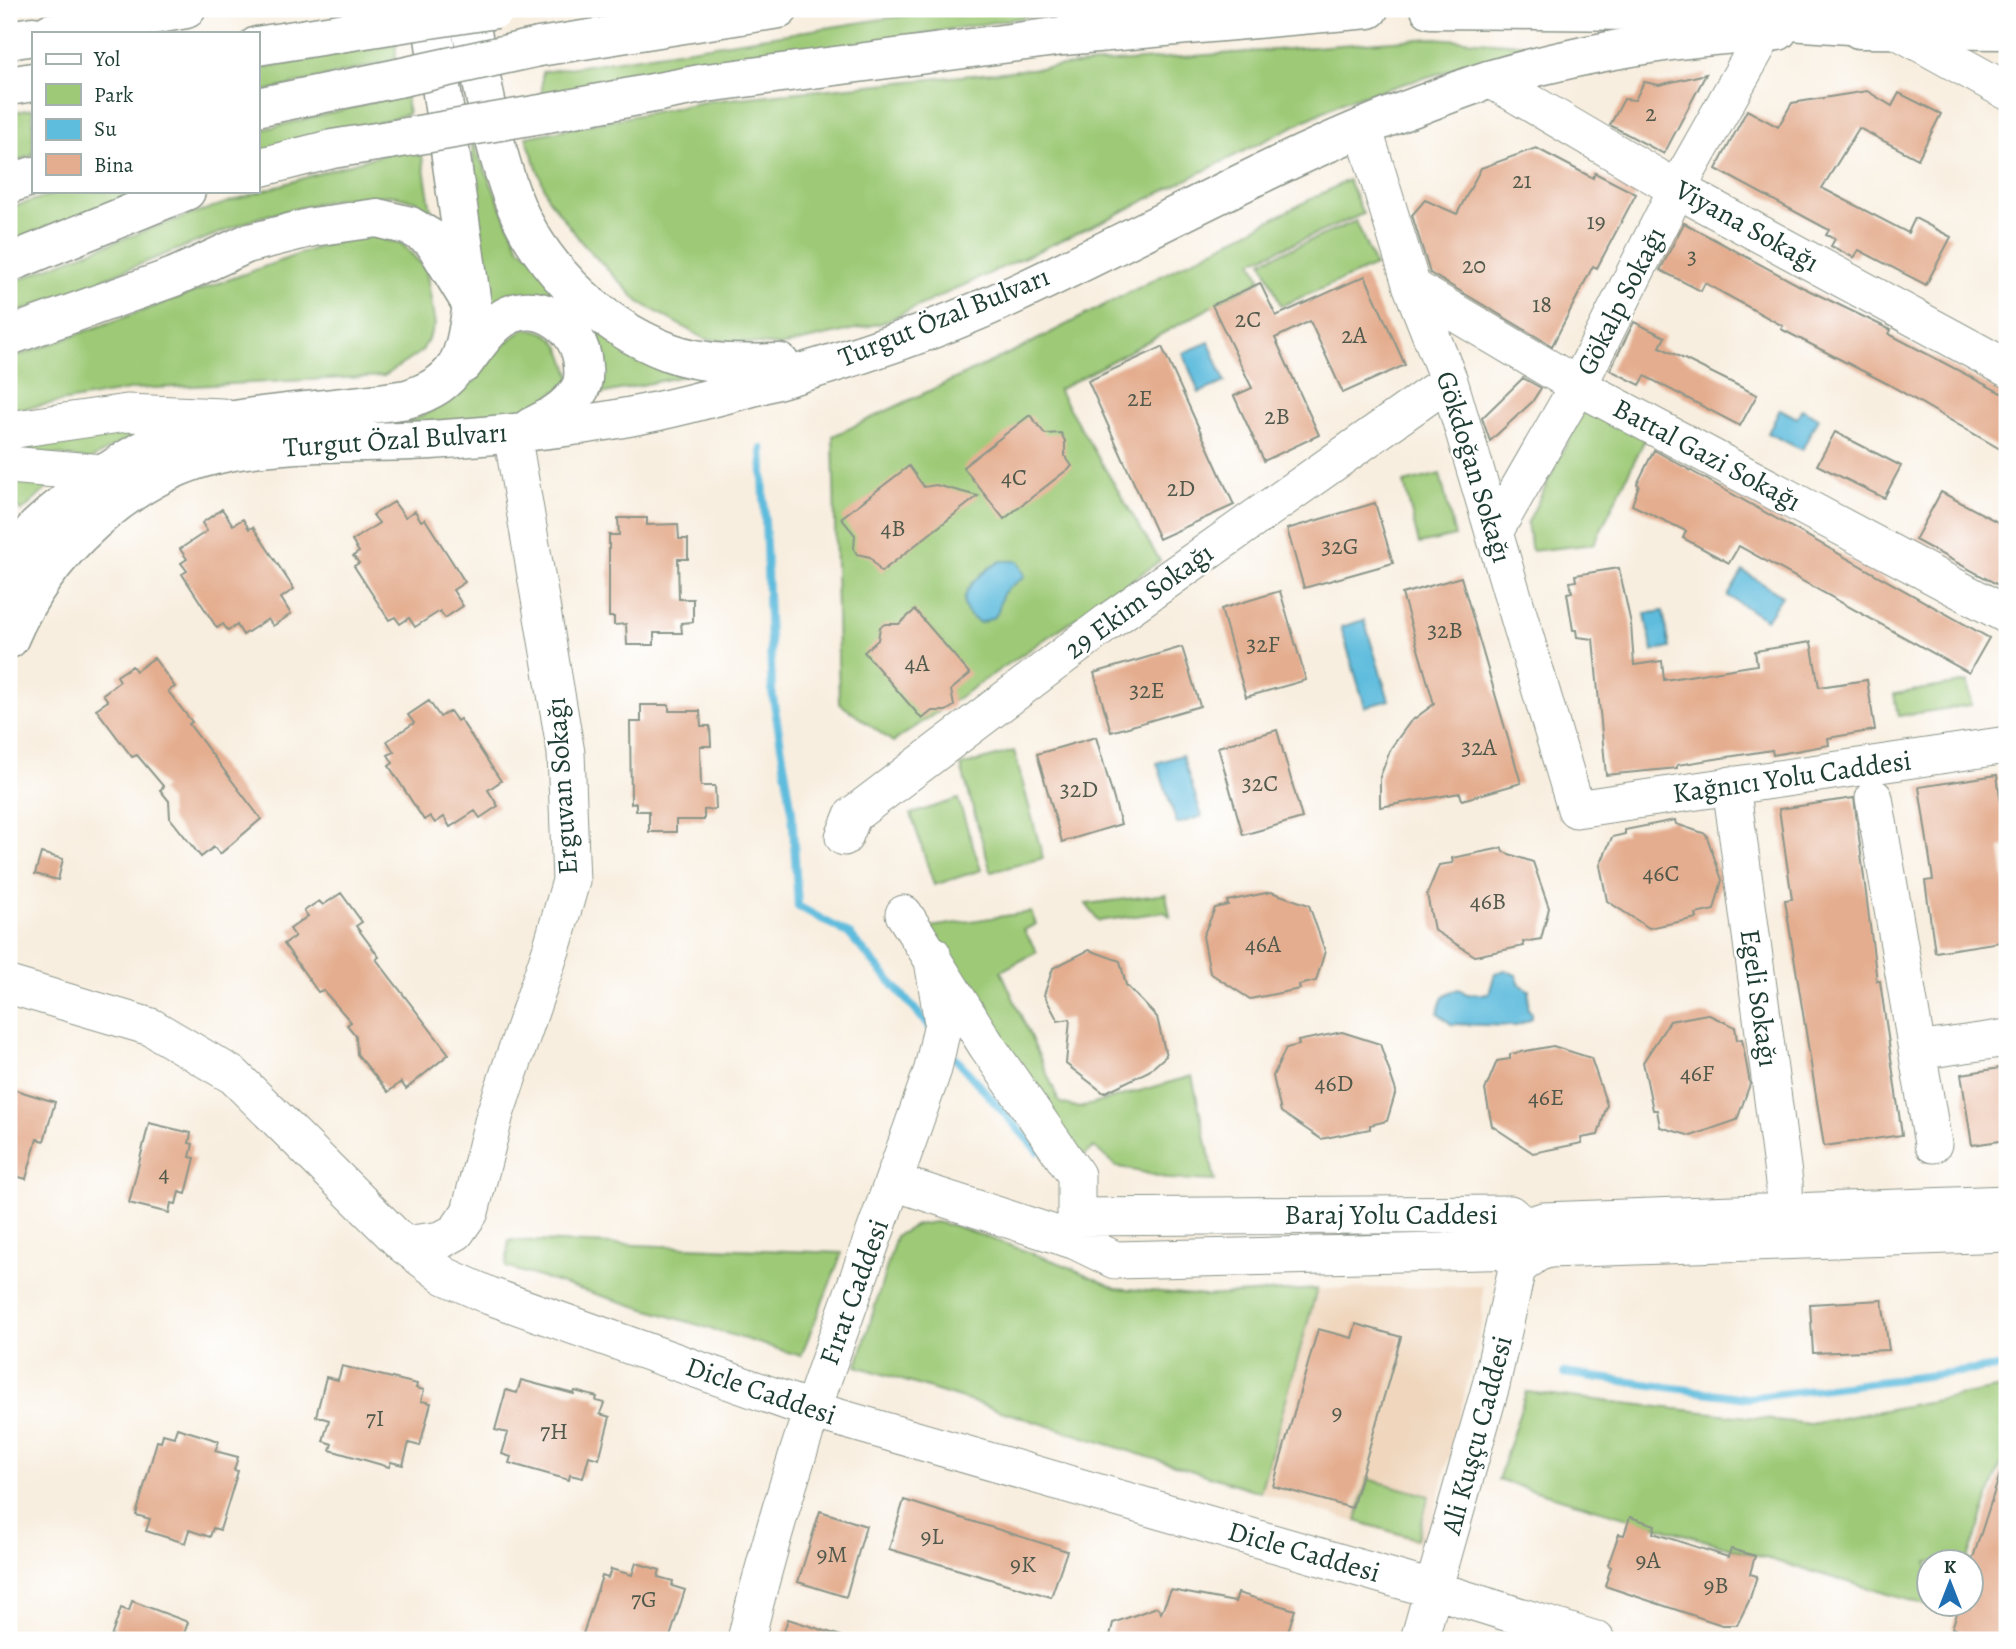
<svg xmlns="http://www.w3.org/2000/svg" width="2016" height="1649" font-family="Alegreya,serif">
<style>
.built{fill:#efd6bc}
.green{fill:#9eca77;stroke:#5e8456;stroke-width:2}
.water{fill:#5ebcdd;stroke:#3e7c88;stroke-width:2}
.lines{fill:none;stroke-linecap:round;stroke-linejoin:round}
.stream{stroke:#5ebcdd;stroke-width:8}
.building{fill:#e4ad8f}
.minor-casing{stroke:#8c968a;stroke-width:39}
.major-casing{stroke:#8c968a;stroke-width:41}
.highway-casing{stroke:#8c968a;stroke-width:41}
.minor{stroke:#fff;stroke-width:37}
.major{stroke:#fff;stroke-width:38}
.highway{stroke:#fff;stroke-width:38}
.highway-bridge-casing{stroke:#8c968a;stroke-width:41;stroke-linecap:butt}
.highway-bridge{stroke:#fff;stroke-width:38}
.labels{text-anchor:middle;dominant-baseline:central;stroke-width:5;stroke-linejoin:round;paint-order:stroke}
.number-label{font-size:24px;fill:#50594b}
.street-label{font-size:28px;fill:#1f3d34;stroke:#fff}
</style>
<rect width="100%" height="100%" fill="#fff"/>
<filter id="ink" filterUnits="userSpaceOnUse"><feTurbulence type="fractalNoise" baseFrequency=".0143" numOctaves="2"/><feDisplacementMap in="SourceGraphic" scale="14" xChannelSelector="R" yChannelSelector="G"/><feConvolveMatrix kernelMatrix="1 2 1 2 8 2 1 2 1" color-interpolation-filters="sRGB"/></filter>
<filter id="wash" filterUnits="userSpaceOnUse"><feTurbulence type="fractalNoise" baseFrequency=".00686" numOctaves="4" result="noise"/><feDisplacementMap in="SourceGraphic" scale="28" xChannelSelector="R" yChannelSelector="G"/><feGaussianBlur stdDeviation="1.57" result="paint"/><feColorMatrix in="noise" values="0 0 0 0 0 0 0 0 0 0 0 0 0 0 0 0 0 1.4 0 .05"/><feComposite in="paint" operator="in"/></filter>
<g filter="url(#wash)">
<rect width="100%" height="100%" fill="#f8eedf"/>
<path class="built" d="M1483,1286L1482,1323L1427,1545L1260,1492L1317,1289Z"/>
<path class="green" d="M947,9H1073L542,98V72Z
M1432,38L1538,45L1344,101L1114,216L882,323L780,346L705,339L639,302L583,244L548,198L526,137L709,101L1061,66Z
M396,44V60L257,93V69Z
M406,94L408,114L257,158V131Z
M33,109V155L9,164V113Z
M471,138L519,247L711,370L596,395L591,341L489,311Z
M420,144L432,217L418,202L394,195L337,199L260,217L9,316V284C143,227 280,183 420,144Z
M1348,180L1363,214L1252,261L1261,280L1058,390L1160,561L893,742L839,703L833,436L1023,347Z
M63,191H148L9,243V208Z
M1356,221L1375,266L1281,306L1262,261Z
M363,234L402,244L426,269L435,325L422,351L384,376L134,389L9,411V359L316,248Z
M524,329C560,329 562,352 572,381L513,421L406,423C424,415 442,407 458,394C482,373 497,347 524,329Z
M1586,404L1647,435L1594,544L1532,551L1527,524Z
M149,426L90,460L9,447Z
M1440,474L1455,536L1419,544L1404,483Z
M9,477L52,484L21,512L9,495Z
M1968,682L1971,705L1898,716L1894,694Z
M1014,751L1043,858L991,872L961,766Z
M958,799L981,870L934,885L911,814Z
M1166,894L1170,916L1164,912L1099,921L1086,904Z
M1031,912L1036,924L1024,930L1037,952L1001,971L1060,1103L1079,1108L1192,1076L1215,1181L1170,1179L1116,1166L1094,1147L1077,1161L930,927Z
M935,1222L955,1226L1062,1264L1116,1288L1205,1296L1317,1289L1260,1492L857,1366L896,1236L916,1225Z
M509,1240L842,1253L801,1356L506,1267Z
M2007,1387V1445L1967,1561L1928,1562V1604H1953L1950,1612L1498,1480L1526,1392L1810,1424Z
M1368,1479L1429,1496L1417,1539L1356,1521Z"/>
<path class="water" d="M1209,342L1225,382L1199,393L1183,353Z
M1780,409L1797,418L1802,409L1818,418L1802,450L1768,433Z
M1001,561H1018L1025,576C1019,582 1007,587 1003,594C994,612 1006,614 980,623C943,603 979,573 1001,561Z
M1743,571L1782,596L1766,620L1728,596Z
M1663,611L1670,648L1653,651L1645,614Z
M1364,620L1389,700L1365,707L1341,627Z
M1182,755L1202,816L1177,824L1157,763Z
M1505,970L1516,975L1520,985L1529,990L1528,1009L1532,1013V1019L1516,1026L1451,1024L1438,1013C1441,997 1444,993 1459,989L1467,994H1489L1495,973Z"/>
<g class="lines">
<path class="stream" d="M762,449L772,691L792,811L798,906L849,934L930,1027
M949,1051L1038,1151
M1564,1373L1747,1398L2007,1366"/>
</g>
<g id="blocks">
<path class="building" d="M1706,74L1664,154L1610,125L1624,99L1635,100L1644,82L1659,85Z
M1867,91L1892,106L1899,93L1941,114L1918,159L1859,128L1822,188L1908,233L1915,218L1951,237L1926,285L1859,250L1854,258L1831,246L1835,239L1826,235L1829,230L1716,169L1747,110L1778,127L1792,103Z
M1536,148L1593,178L1595,173L1636,194L1597,268L1593,266L1552,346L1430,273L1412,215L1425,200L1457,214L1481,168Z
M1684,223L1802,287L1891,330L1889,334L2007,396V453L1888,384L1781,329L1783,326L1705,283L1701,291L1660,270Z
M1365,276L1405,365L1343,393L1310,321L1275,338L1319,435L1264,461L1234,396L1252,388L1212,305L1260,283L1276,316Z
M1634,322L1665,337L1660,347L1757,395L1740,426L1645,376L1640,385L1610,370Z
M1162,347L1234,505L1159,539L1088,381Z
M1523,378L1541,388L1532,402L1490,441L1482,418Z
M1030,415L1045,434L1061,433L1065,441V456L1072,466L1004,519L963,467Z
M1835,432L1901,466L1884,498L1817,465Z
M1654,450L1989,638L1969,673L1739,546L1729,563L1683,538L1686,531L1632,505L1639,485L1637,484Z
M909,466L924,487L936,485L978,496L881,572L870,557L857,554L854,549L855,535L841,518Z
M1941,492L2007,527V572L2000,586L1915,540Z
M394,502L405,517L415,511L421,521L425,519L465,582L453,590L463,606L445,618L440,611L415,627L409,618L400,624L395,617L389,620L354,566L359,563L353,556L359,552L352,541L379,523L373,515Z
M1375,503L1393,563L1304,588L1287,529Z
M222,509L233,525L243,519L249,529L253,527L294,589L281,598L291,614L273,626L268,619L243,635L237,625L228,631L223,624L217,628L182,574L187,571L181,563L187,559L180,549L207,531L202,523Z
M618,518H647V525L678,524L679,539H688V559H678L679,599H693V622L681,623L682,633H654V645H627L626,624L614,625V617H609V535H619Z
M1619,568L1631,624L1634,665L1662,661L1664,680L1757,665L1755,651L1811,642L1819,687L1867,680L1875,730L1828,738L1829,745L1773,755L1772,750L1677,765V768L1606,775L1593,639L1577,637L1576,630H1573L1567,593L1572,592L1570,582L1576,581L1575,575Z
M1461,577L1521,783L1462,800L1460,793L1380,807V777L1391,748L1410,722L1434,704L1402,594Z
M1280,591L1306,680L1246,697L1221,609Z
M915,610L970,674L951,690L954,706L946,711H932L922,719L864,652L878,640L880,627L885,624H899Z
M1182,647L1200,706L1111,732L1094,673Z
M154,658L175,687L168,691L192,722L189,724L261,819L220,854L214,847L201,857L170,818L169,801L160,790L164,787L137,755L132,757L96,709L108,701L103,694L120,681L117,676L132,666L136,671Z
M429,701L440,717L450,711L457,721L460,719L501,781L488,790L498,806L480,818L475,811L450,827L444,817L435,823L430,816L424,820L389,766L393,763L388,755L394,752L387,741L414,723L408,715Z
M641,705H669V711H700L701,726H710L711,746H700L701,786H715L716,809L704,810V820H676V832H649V811H636V803L631,804L630,722H641Z
M1277,730L1302,818L1243,835L1218,747Z
M1096,737L1121,824L1062,842L1037,754Z
M1997,775L2007,845L2000,848L2007,900V941L1935,952L1925,881L1933,880L1919,787Z
M1854,798L1877,981H1880L1902,1135L1824,1146L1785,900L1792,899L1779,809Z
M1675,820L1676,824L1706,834L1722,880L1714,910L1696,914L1697,918L1649,928L1607,901L1600,865L1612,837L1625,834V830Z
M1502,848L1503,852L1533,862L1549,908L1541,939L1523,942L1524,946L1475,956L1434,930L1427,894L1439,865L1453,863L1452,858Z
M41,853L63,859L58,880L35,874Z
M1271,892L1309,905L1325,951L1316,981L1299,985L1300,989L1250,999L1210,973L1203,936L1215,908L1228,905L1227,901Z
M341,893L362,922L356,926L379,957L376,959L449,1054L406,1089L401,1082L388,1092L357,1054L356,1036L347,1025L351,1022L323,990L318,992L284,944L295,936L290,929L308,916L304,911L319,901L323,905Z
M1089,950L1120,961L1126,985L1157,1017L1166,1056L1149,1071L1104,1093L1066,1064L1070,1019L1058,1021L1044,995L1053,968Z
M1707,1014L1735,1027L1737,1040L1742,1039L1750,1084L1737,1120L1691,1136L1660,1127L1657,1110H1653L1643,1062L1670,1021Z
M1342,1032L1380,1044L1396,1091L1387,1121L1370,1125V1129L1321,1139L1281,1112L1273,1076L1286,1048L1299,1045L1298,1041Z
M1553,1046L1591,1058L1607,1105L1598,1135L1581,1138L1582,1143L1533,1153L1492,1126L1485,1090L1497,1061L1510,1059V1054Z
M2007,1067V1140L1972,1145L1961,1074Z
M9,1088L55,1102L44,1141L37,1139L26,1179L9,1174Z
M149,1123L191,1133L189,1143L193,1144L190,1157L195,1158L186,1194L179,1192L176,1204L171,1203L169,1213L129,1203Z
M1882,1300L1889,1350L1813,1353L1810,1304Z
M1356,1324L1401,1337L1352,1508L1273,1486L1318,1329L1352,1338Z
M342,1366L417,1384L416,1388L424,1390L421,1401L431,1403L420,1446L409,1443L403,1465L391,1462L389,1467L330,1450L332,1444L323,1441L329,1420L316,1416L326,1377L338,1380Z
M521,1380L574,1394L575,1391L597,1397L596,1401L604,1403L600,1414L610,1417L599,1459L589,1456L583,1478L570,1475L569,1480L509,1463L511,1457L502,1454L508,1433L495,1430L506,1390L517,1393Z
M177,1428L219,1441L215,1451L238,1457L234,1470L238,1471L220,1530L213,1528L210,1537L189,1530L185,1543L146,1531L150,1519L136,1515L157,1441L161,1442L163,1434L174,1437Z
M2003,1465L2007,1466V1640H1971L1973,1635L1952,1628L1960,1605L1970,1608V1567Z
M904,1500L1067,1551L1051,1597L889,1549Z
M820,1511L866,1526L846,1597L798,1582Z
M1630,1517L1655,1525L1653,1533L1728,1557L1731,1549L1755,1556L1750,1574L1757,1576L1749,1601L1737,1625H1722L1605,1586L1611,1567L1608,1565L1619,1534L1624,1535Z
M636,1563L660,1570L658,1577L673,1581L672,1586L685,1590L669,1640H586L588,1636L583,1634L602,1576L608,1578L611,1569L632,1575Z
M1171,1590L1235,1602L1238,1593L1295,1610L1285,1640H1109L1113,1623L1157,1607L1161,1613Z
M132,1601L188,1622L182,1640H110L121,1608L129,1611Z
M788,1619L841,1636V1640H781Z"/>
</g>
</g>
<g filter="url(#ink)">
<use href="#blocks" fill-opacity="0" stroke="#8c968a" stroke-width="2"/>
<g class="lines">
<g class="minor-casing">
<path id="minor" d="M1893,28L2007,91
M1490,79L1677,189L2007,368
M1363,127L1412,287L1449,381L1576,809L2007,745
M1412,287L1578,386L2007,615
M9,430L127,413L222,417
M9,465L126,475
M1494,532L1578,386L1677,189L1766,31
M1731,785L1784,1182L1785,1236
M1874,798L1933,1144
M844,837L853,815L1108,622L1449,381
M904,914L987,1046L1076,1175V1239
M9,985L151,1027L234,1076L404,1245L445,1276L490,1296L812,1410L1435,1590L1596,1640
M1917,1051L2007,1038
M894,1182L1076,1241L1115,1260L1521,1250
M1076,1217L1510,1214L1525,1227
M1525,1227L1543,1221L2007,1204
M404,1245L441,1240L456,1232L470,1212L495,1114L551,950L571,881L566,753L512,433
M1517,1268L1537,1253L1549,1249L2007,1233
M746,1640C791,1445 868,1258 933,1069L943,1023L932,954
M1419,1640L1491,1385L1522,1246"/>
</g>
<g class="major-casing">
<path id="major" d="M467,9C480,67 489,129 508,185C532,260 597,325 669,352C704,365 743,364 780,363
M1859,29L2007,30
M463,364C474,350 484,333 498,322C534,293 581,324 583,366C584,375 583,385 578,392C565,410 549,418 531,427
M9,566C18,554 26,538 37,527C70,496 142,444 185,431C257,411 333,411 407,399C461,382 464,357 472,305L430,9
M9,639C44,555 128,474 219,454C283,439 364,444 431,440C516,434 605,425 688,404C794,377 910,343 1009,297C1146,234 1278,158 1420,105C1444,96 1468,86 1492,79C1584,52 1682,36 1778,31"/>
</g>
<g class="highway-casing">
<path id="highway" d="M1430,9L1638,11L1893,28
M50,33L186,9
M9,40L33,36
M257,46L390,25
M539,47L779,9
M9,86L33,82
M257,107L398,78
M547,113L706,83L1063,36L1369,9
M257,168L332,149L389,140
M9,184L33,176
M9,263L186,191
M9,336L174,277L246,244L313,227L377,218L410,226L432,239L472,305"/>
</g>
<use href="#minor" class="minor"/>
<use href="#major" class="major"/>
<use href="#highway" class="highway"/>
<g class="highway-bridge-casing">
<path id="highway-bridge" d="M390,25L496,9
M398,78L539,47
M389,140L547,113"/>
</g>
<use href="#highway-bridge" class="highway-bridge"/>
</g>
</g>
<g class="labels">
<g class="number-label">
<text x="1651" y="113">2</text>
<text x="1522" y="180">21</text>
<text x="1596" y="221">19</text>
<text x="1692" y="256">3</text>
<text x="1474" y="265">20</text>
<text x="1542" y="304">18</text>
<text x="1248" y="319">2C</text>
<text x="1354" y="335">2A</text>
<text x="1140" y="398">2E</text>
<text x="1277" y="416">2B</text>
<text x="1014" y="477">4C</text>
<text x="1181" y="488">2D</text>
<text x="893" y="528">4B</text>
<text x="1340" y="546">32G</text>
<text x="1445" y="630">32B</text>
<text x="1263" y="644">32F</text>
<text x="917" y="663">4A</text>
<text x="1147" y="690">32E</text>
<text x="1479" y="747">32A</text>
<text x="1260" y="783">32C</text>
<text x="1079" y="789">32D</text>
<text x="1661" y="873">46C</text>
<text x="1488" y="901">46B</text>
<text x="1263" y="944">46A</text>
<text x="1697" y="1073">46F</text>
<text x="1334" y="1083">46D</text>
<text x="1546" y="1097">46E</text>
<text x="164" y="1173">4</text>
<text x="1337" y="1412">9</text>
<text x="375" y="1418">7I</text>
<text x="554" y="1431">7H</text>
<text x="932" y="1536">9L</text>
<text x="832" y="1554">9M</text>
<text x="1648" y="1560">9A</text>
<text x="1023" y="1564">9K</text>
<text x="1716" y="1585">9B</text>
<text x="644" y="1599">7G</text>
</g>
<g class="street-label">
<text transform="translate(1747 226) rotate(29)">Viyana Sokağı</text>
<text transform="translate(1621 301) rotate(-63)">Gökalp Sokağı</text>
<text transform="translate(944 317) rotate(-22)">Turgut Özal Bulvarı</text>
<text transform="translate(395 440) rotate(-4)">Turgut Özal Bulvarı</text>
<text transform="translate(1707 455) rotate(28)">Battal Gazi Sokağı</text>
<text transform="translate(1474 467) rotate(73)">Gökdoğan Sokağı</text>
<text transform="translate(1139 601) rotate(-36)">29 Ekim Sokağı</text>
<text transform="translate(1792 777) rotate(-8)">Kağnıcı Yolu Caddesi</text>
<text transform="translate(562 786) rotate(-94)">Erguvan Sokağı</text>
<text transform="translate(1759 998) rotate(82)">Egeli Sokağı</text>
<text x="1391" y="1215">Baraj Yolu Caddesi</text>
<text transform="translate(854 1292) rotate(-70)">Fırat Caddesi</text>
<text transform="translate(761 1391) rotate(19)">Dicle Caddesi</text>
<text transform="translate(1477 1435) rotate(-75)">Ali Kuşçu Caddesi</text>
<text transform="translate(1304 1552) rotate(16)">Dicle Caddesi</text>
</g>
</g>
<rect width="2016" height="1649" fill="none" stroke="#fff" stroke-width="35"/>
<rect x="32" y="32" width="228" height="161" fill="#ffffff" stroke="#a5b1ae" stroke-width="2"/>
<rect x="46" y="54" width="35" height="10" fill="#ffffff" stroke="#a5b1ae" stroke-width="2"/>
<text x="94" y="66" font-size="21" fill="#1f3d34">Yol</text>
<rect x="46" y="84" width="35" height="21" fill="#9eca77" stroke="#a5b1ae" stroke-width="2"/>
<text x="94" y="102" font-size="21" fill="#1f3d34">Park</text>
<rect x="46" y="119" width="35" height="21" fill="#5ebcdd" stroke="#a5b1ae" stroke-width="2"/>
<text x="94" y="136" font-size="21" fill="#1f3d34">Su</text>
<rect x="46" y="154" width="35" height="21" fill="#e4ad8f" stroke="#a5b1ae" stroke-width="2"/>
<text x="94" y="172" font-size="21" fill="#1f3d34">Bina</text>
<g transform="translate(1950 1583)"><circle r="33" fill="#ffffff" stroke="#a5b1ae" stroke-width="2"/>
<path d="M0-5L12 26L0 18L-12 26Z" fill="#1f6fb2"/>
<text y="-10" font-size="19" font-weight="bold" text-anchor="middle" fill="#1f3d34">K</text>
</g>
</svg>
